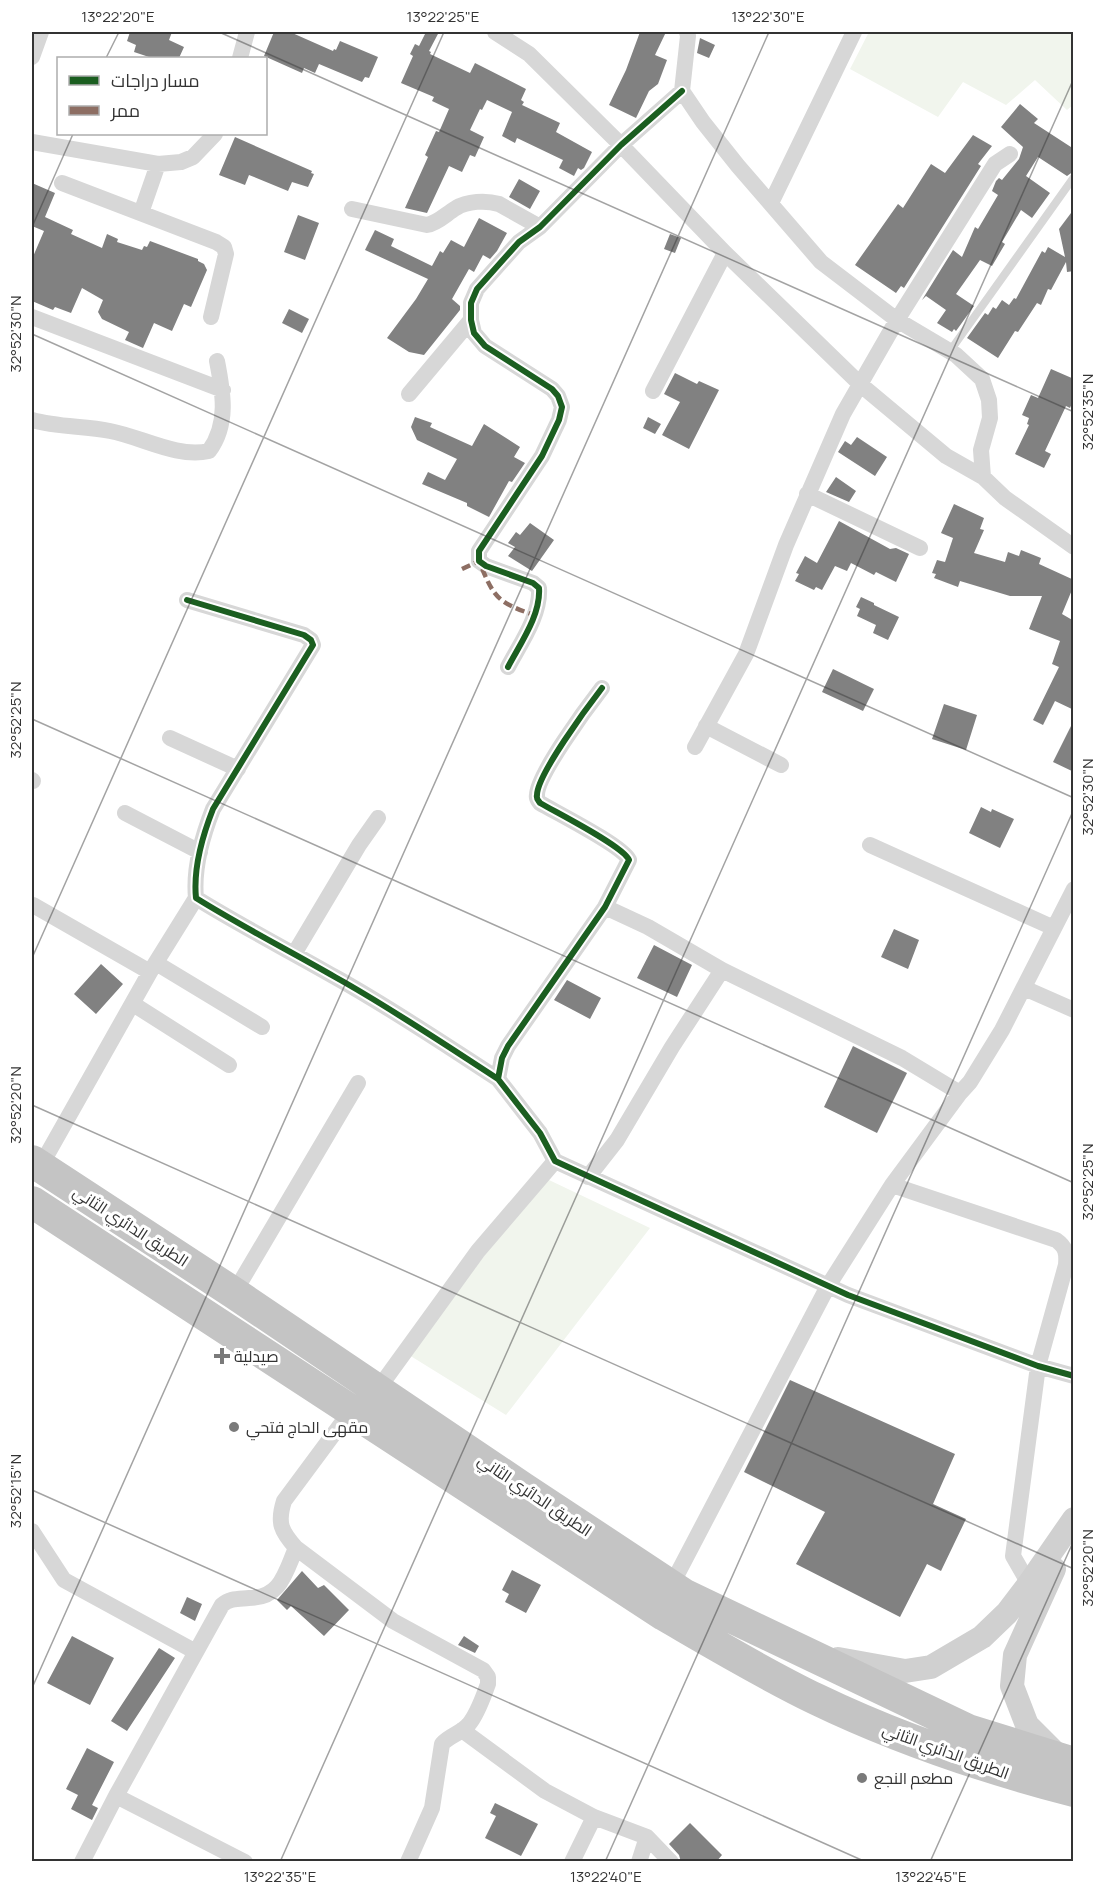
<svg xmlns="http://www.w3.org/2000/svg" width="1105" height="1893" font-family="Manrope,Cairo,sans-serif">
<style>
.green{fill:#f1f5ed}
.building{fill:#818181}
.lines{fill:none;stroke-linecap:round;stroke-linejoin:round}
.lane{stroke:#d7d7d7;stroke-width:8}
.street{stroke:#d7d7d7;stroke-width:16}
.secondary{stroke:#d0d0d0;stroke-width:24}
.highway{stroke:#c4c4c4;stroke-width:32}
.quiet{stroke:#8d6e63;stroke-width:4.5;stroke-dasharray:9 4.5;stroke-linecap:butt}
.cycleway-casing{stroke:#fff;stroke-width:10}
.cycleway{stroke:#1b5e20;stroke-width:6}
.ticks{fill:none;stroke:#333;stroke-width:1.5;stroke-opacity:0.45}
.poi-dot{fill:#7a7a7a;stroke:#fff;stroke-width:2}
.labels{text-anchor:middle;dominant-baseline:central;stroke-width:6;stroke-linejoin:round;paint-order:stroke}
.street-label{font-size:16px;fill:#333;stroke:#fff}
.poi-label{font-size:16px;fill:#333;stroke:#fff;text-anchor:start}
.neatline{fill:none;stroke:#333;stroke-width:2}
.ticks-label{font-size:15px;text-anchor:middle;fill:#333}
</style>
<rect width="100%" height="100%" fill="#fff"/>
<path class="green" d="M869,32H1073V105L1067,110L1035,80L1006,105L963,82L938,117L850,69Z
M549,1180L650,1228L506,1415L409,1355L540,1182Z"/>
<path class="building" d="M130,32H172L169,40L184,47L179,58H152L134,52L136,45L127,41Z
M274,32H290L333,51L334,49L336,50L340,41L378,57L369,78L365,77L362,82L319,64L315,73L304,68L302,73L264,56Z
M426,32H439L429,51L431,52L430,54L470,73L475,63L526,89L521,100L524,102L522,105L560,123L556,132L592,152L584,168L581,170L578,168L574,176L559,168L563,160L517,138L515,143L502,136L512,112L487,100L482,110L480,109L470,130L484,137L475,157L470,155L462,172L449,166L427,213L405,208L428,157L425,155L436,131L439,132L449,109L432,101L434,97L401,83L413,56L410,54L415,44L419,46Z
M640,32H666L655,55L667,60L658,84L649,91L636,118L609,105L626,70Z
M700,38L715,45L709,58L697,53Z
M1020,104L1038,119L1034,123L1074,149V171L1067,176L1038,157L1026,176L1050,193L1032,218L1021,210L1002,242L1005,244L992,266L980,260L956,294L974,306L956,331L954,329L952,332L937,323L946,310L926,296L922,300L953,250L962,257L975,227L978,229L998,195L992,191L996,181L999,178L1002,180L1019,159L1023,147L1001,127Z
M973,135L992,146L978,164L981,166L904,288L901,286L896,293L855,265L898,204L903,208L931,164L945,173Z
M235,137L312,171L311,173L314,174L308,187L292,182L288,191L249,175L245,185L219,175Z
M519,179L540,191L530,209L509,197Z
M32,183L55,193L45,217L73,230L71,234L102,248L107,234L118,239L117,242L142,250L144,246L147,247L150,241L198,259V261L204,264L207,270L191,307L184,304L172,331L154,323L143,348L125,340L129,332L102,319L98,312L103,300L82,288L71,313L55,307L53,310L32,301V259L44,231L32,226Z
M1074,209V271L1067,272L1066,262L1051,290L1048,289L1041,305L1037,303L1018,332L1015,331L998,358L967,338L985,313L988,315L993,307L996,309L1002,300L1009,305L1014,298L1016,299L1042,251L1045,253L1048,247L1065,257L1059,229Z
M298,215L319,223L305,260L284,252Z
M479,218L507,233L497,251L490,259L483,255L474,272L469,269L452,299L460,306V310L424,355L409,352L387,338L416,299L428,279L365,250L375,230L394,239L391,246L432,266L440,251L443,253L451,240L464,247Z
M670,234L681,238L675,253L664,249Z
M289,309L309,319L302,333L282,323Z
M1051,369L1074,379V399L1070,408L1066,406L1045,451L1051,454L1044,468L1015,454L1029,425L1027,424L1029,418L1022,415L1031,395L1038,398Z
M675,373L697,384L699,381L719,390L689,449L662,435L680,402L664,394Z
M415,417L432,423L430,427L472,446L484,424L520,447L514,457L525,463L512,482L509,481L489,517L467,506V503L422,484L428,472L445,480L457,459L417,440L411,427Z
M648,417L661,424L655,434L643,428Z
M857,437L887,457L875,476L838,452L845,441L851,445Z
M836,477L856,491L849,502L826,492Z
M954,504L984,518L980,529L984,530L974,553L1005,562L1008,552L1019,556L1021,550L1041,558L1039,564L1074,580V585L1062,614L1074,621V710L1055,701L1043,725L1033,720L1059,667L1052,664L1060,641L1029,629L1042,596H1010L960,581L958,587L934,578L936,574L932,573L937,560L945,562L953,538L941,533Z
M839,521L890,549L896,548L909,554L896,582L876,572L874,575L851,563L847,571L835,566L822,590L816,587L814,590L795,581L799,574L796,573L805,556L817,563Z
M530,523L554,540L532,571L508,556L515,547L508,543L516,532L520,535Z
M861,597L874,603V605L899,617L888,640L873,633L876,625L857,616L860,609L856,607Z
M833,669L874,689L863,711L822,692Z
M944,704L977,715L966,750L932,739Z
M1074,720V772L1053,762Z
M981,807L991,812L992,809L1014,819L1000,848L969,833Z
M894,929L919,940L908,969L881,957Z
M654,945L692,965L677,997L637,978Z
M101,964L123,984L96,1014L74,994Z
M567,980L601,998L590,1019L554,1000Z
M853,1046L907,1073L877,1133L824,1107Z
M790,1380L955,1454L933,1504L966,1519L941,1571L927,1564L900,1617L796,1564L825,1512L744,1472Z
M512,1570L541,1585L526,1613L505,1602L509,1594L502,1590Z
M302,1571L318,1588L324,1585L349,1610L324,1636L291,1606L287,1610L277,1600Z
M187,1597L202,1604L195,1621L180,1613Z
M72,1636L114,1658L90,1705L47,1683Z
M464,1636L479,1646L475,1653L458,1645Z
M159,1648L175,1658L127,1731L111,1721Z
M87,1748L114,1762L92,1805L98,1808L92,1820L71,1809L78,1795L66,1789Z
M495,1803L538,1824L521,1856L485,1838L496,1816L490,1813Z
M690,1823L722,1855L716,1862H681L679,1855L669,1844Z"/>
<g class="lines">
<path class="lane" d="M950,351L1074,177"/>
<path class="street" d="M495,32L529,54L621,145L725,253L861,385L946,456L983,477
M687,32L688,36L682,91L703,122L738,166L821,262L897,320L956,355L982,379L989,400L990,418L981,450L983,477L1005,498L1074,547
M32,57L41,32
M240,58L247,32
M32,142L158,164L181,162L193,157L215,134
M62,183L216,242L224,247L226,254L211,317
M771,203L854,32
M352,209L427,225C438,223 446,214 456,208C467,201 486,200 499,204L540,227
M141,213L158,164
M32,317L223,390
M653,391L725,253
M409,394L471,320
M32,420C57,427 83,426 110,431C142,437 176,458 209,451C229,424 223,392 217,361
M807,494L920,548
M187,600L304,635L311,640L313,645L213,809C202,837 193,868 196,898C241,926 288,950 335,977C391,1008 444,1044 498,1079
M508,667C520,644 541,615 539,588L533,583L486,566L479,561V551L542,456L559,420L562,407L558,396L552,389L485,346L474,333L471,320V303L477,289L519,242L540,227L621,145L682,91
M602,688C588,706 537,775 537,795C536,799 538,800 540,803C557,813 623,846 629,860L605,907L508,1046L502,1058L498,1079L540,1133L555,1161L848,1295L1038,1366L1074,1376
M706,726L781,765
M170,738L238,769
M695,747L746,654L786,545L843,414L897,320L995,164L1010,154
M32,780L33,781
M125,813L200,852
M870,845L1054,928
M33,905L150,972
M605,907L648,927L722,970L902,1058L960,1093L970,1082L1002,1030L1074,889
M294,954L359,845L378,818
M156,963L262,1027
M1024,988L1074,1010
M133,1004L229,1065
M40,1167L150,972L196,898
M588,1177L617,1140L672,1047L722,970
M892,1185L1056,1240C1066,1247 1067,1253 1066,1265L1038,1366L1013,1556L1029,1584
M234,1293L358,1083
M378,1389L478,1251L555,1161
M350,1412L284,1501C277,1523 281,1531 296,1548L393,1621L483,1670L488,1677V1684C483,1697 478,1713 469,1724C462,1733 450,1735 442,1744L432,1808L408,1862
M32,1531L64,1580L196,1652
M671,1586L828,1286L892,1185L960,1093
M462,1730L545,1791L594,1817L647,1837L671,1862
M116,1796L245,1862
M82,1862L116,1796L222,1605C230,1598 238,1599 249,1598C281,1598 285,1573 296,1548
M572,1862L594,1817
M639,1862L647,1837"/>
<path class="secondary" d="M1054,1569L1015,1655L1012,1686L1027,1725L1058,1756
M838,1659L905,1671L931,1667L982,1637L1007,1613L1029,1584L1074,1519"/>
<path class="highway" d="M32,1161L234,1293L523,1488L685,1595L968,1730L1074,1763
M32,1202L664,1615C714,1644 764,1674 816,1699C899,1739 985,1768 1074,1791"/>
<path class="quiet" d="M462,569L479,561C494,598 497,602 534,615"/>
<g class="cycleway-casing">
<path id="cycleway" d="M187,600L304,635L311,640L313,645L213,809C202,837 193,868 196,898C241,926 288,950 335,977C391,1008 444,1044 498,1079
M508,667C520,644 541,615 539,588L533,583L486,566L479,561V551L542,456L559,420L562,407L558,396L552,389L485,346L474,333L471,320V303L477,289L519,242L540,227L621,145L682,91
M602,688C588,706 537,775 537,795C536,799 538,800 540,803C557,813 623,846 629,860L605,907L508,1046L502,1058L498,1079L540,1133L555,1161L848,1295L1038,1366L1074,1376"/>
</g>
<use href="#cycleway" class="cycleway"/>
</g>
<path class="ticks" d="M219,32L1074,412M106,58L119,32M32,227L73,134M32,334L1074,798M32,719L1074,1183M32,958L444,32M32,1105L1074,1569M32,1490L866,1862M32,1688L769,32M280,1862L1074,78M605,1862L1074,809M930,1862L1074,1540"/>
<g class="poi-dot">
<path d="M219 1347h6v6h6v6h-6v6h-6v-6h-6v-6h6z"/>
<circle cx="234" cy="1427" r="6"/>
<circle cx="862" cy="1778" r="6"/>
</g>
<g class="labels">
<g class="street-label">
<text transform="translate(131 1226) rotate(33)">الطريق الدائري الثاني</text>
<text transform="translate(535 1495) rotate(34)">الطريق الدائري الثاني</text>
<text transform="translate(946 1751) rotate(20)">الطريق الدائري الثاني</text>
</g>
<g class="poi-label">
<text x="234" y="1356">صيدلية</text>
<text x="246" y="1427">مقهى الحاج فتحي</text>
<text x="874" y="1778">مطعم النجع</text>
</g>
</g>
<rect width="1105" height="1893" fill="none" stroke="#ffffff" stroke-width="66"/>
<rect x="57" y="57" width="210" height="78" fill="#ffffff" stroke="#adadad" stroke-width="1.5"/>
<rect x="69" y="76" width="30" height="9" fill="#1b5e20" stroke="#adadad" stroke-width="1.5"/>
<text x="111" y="87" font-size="18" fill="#333333">مسار دراجات</text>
<rect x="69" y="106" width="30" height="9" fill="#8d6e63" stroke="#adadad" stroke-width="1.5"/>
<text x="111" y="117" font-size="18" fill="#333333">ممر</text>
<rect x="33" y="33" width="1039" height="1827" class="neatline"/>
<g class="ticks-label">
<text x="118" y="22">13°22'20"E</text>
<text x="443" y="22">13°22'25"E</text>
<text x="768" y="22">13°22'30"E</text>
<text transform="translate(16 334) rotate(-90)" y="5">32°52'30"N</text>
<text transform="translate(1088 412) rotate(-90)" y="5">32°52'35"N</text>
<text transform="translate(16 720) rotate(-90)" y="5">32°52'25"N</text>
<text transform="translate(1088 797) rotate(-90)" y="5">32°52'30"N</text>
<text transform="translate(16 1105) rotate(-90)" y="5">32°52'20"N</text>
<text transform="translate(1088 1182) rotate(-90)" y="5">32°52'25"N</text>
<text transform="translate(16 1491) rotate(-90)" y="5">32°52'15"N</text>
<text transform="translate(1088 1568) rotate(-90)" y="5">32°52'20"N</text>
<text x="280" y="1882">13°22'35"E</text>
<text x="606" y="1882">13°22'40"E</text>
<text x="931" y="1882">13°22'45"E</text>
</g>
</svg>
